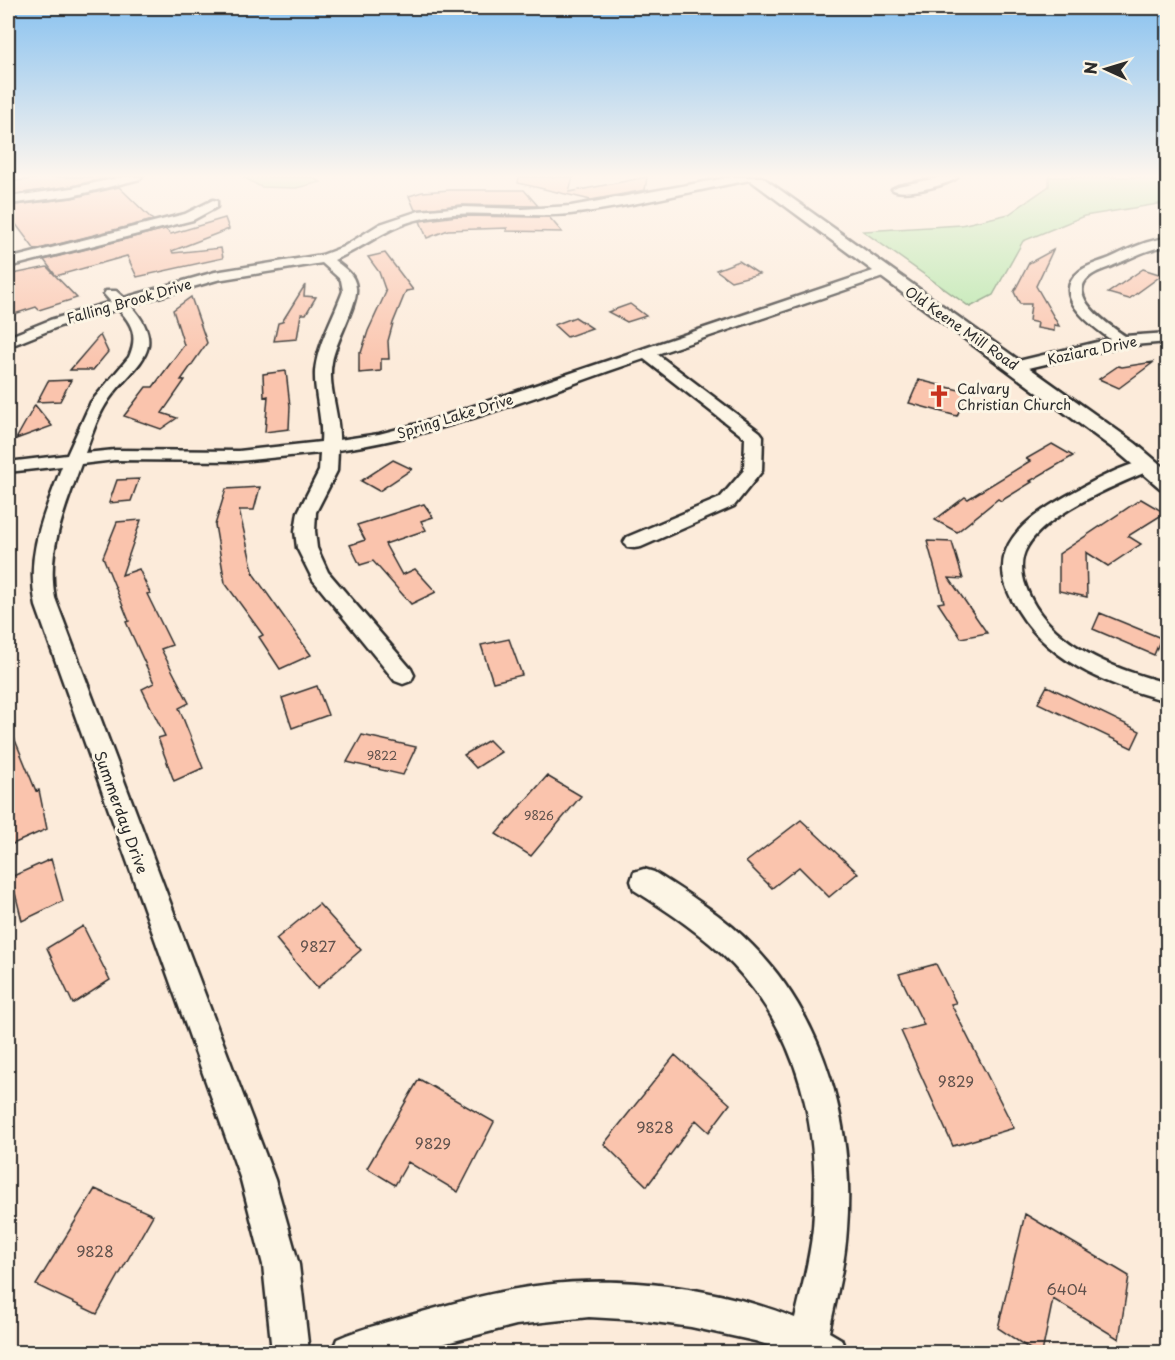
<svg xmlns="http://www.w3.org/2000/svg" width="1175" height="1360" font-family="'Playpen Sans',sans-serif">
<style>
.green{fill:#b2e6a7;stroke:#6e8869;stroke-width:1.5}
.building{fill:#fac4ad;stroke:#2b2b2b;stroke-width:1.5}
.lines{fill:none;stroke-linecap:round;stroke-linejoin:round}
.minor-casing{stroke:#2b2b2b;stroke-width:5}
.major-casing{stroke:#2b2b2b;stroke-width:5}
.minor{fill:#fcf5e5;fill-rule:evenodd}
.major{fill:#fcf5e5;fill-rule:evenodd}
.labels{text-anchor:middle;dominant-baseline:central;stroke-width:6;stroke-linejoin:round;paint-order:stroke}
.number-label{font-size:12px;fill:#5f514c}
.far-street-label{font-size:14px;fill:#2b2b2b;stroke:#fcf5e5}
.far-poi-label{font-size:14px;fill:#2b2b2b;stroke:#fcf5e5;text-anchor:start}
.street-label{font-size:15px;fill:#2b2b2b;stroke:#fcf5e5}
.near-number-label{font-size:15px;fill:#5f514c}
</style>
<rect width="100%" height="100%" fill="#fcebda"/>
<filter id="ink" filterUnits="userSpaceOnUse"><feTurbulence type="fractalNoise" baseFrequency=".0167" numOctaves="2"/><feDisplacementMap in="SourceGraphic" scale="12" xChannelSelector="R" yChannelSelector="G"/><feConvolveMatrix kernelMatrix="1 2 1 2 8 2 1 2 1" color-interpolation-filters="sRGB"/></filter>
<g filter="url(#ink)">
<path class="green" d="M243,177H312L321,182L296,188L261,187Z
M1049,177H1167V205L1158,204L1084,216L1023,241L993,295L970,307L863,231L961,225L1009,214L1049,186Z"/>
<path class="building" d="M49,177H110L72,186L8,195V182Z
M519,177H573L569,192L647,177L645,190L591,200L518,183Z
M119,187L153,220L35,250L12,219V215L8,216V206L72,198Z
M450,190H524L538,206L462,205L415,210L409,196L422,192Z
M457,216L549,217L562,232L506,231L507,228L448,230L427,238L420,221Z
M225,218L229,229L172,251L173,253L221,248L223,258L137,277L127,256L56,276L44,260L165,229L171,234Z
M1053,250L1036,286L1059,326L1054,325V331L1037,328L1038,323L1029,321L1031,304H1020L1014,292L1029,263Z
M385,253L413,290L406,291L393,323L388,341L389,359H381V371L359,373V353H361L368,331L386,292L379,272L368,257Z
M739,261L759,274L731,281L716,270Z
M47,267L77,298L39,310L36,307L8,316V275Z
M1143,269L1162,275L1129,299L1108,293Z
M305,285L304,296L316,297L306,314H301L297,339L274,341L278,323L282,322Z
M191,297L207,343L181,380H185L162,413L177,418L161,429L124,416L146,387H153L184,345L173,310Z
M630,304L646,316L627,322L608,312Z
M575,317L592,328L567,337L554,325Z
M100,335L108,352L93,370H70Z
M1154,362L1119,388L1099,379L1118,366L1122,367Z
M286,371L290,406L289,429L265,432L268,396L264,397L263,374Z
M71,380L60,401L37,402L48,381Z
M919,380L967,392L957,416L909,403Z
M35,405L52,426L16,439Z
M1052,444L1073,456L1030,481L1032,482L1001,501L998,499L957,532L935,520L965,497L968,499L1030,461L1026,459Z
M393,460L412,469L379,491L361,481Z
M139,479L131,501L109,503L117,480Z
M260,487L254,510H239L254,575L311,655L280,669L259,637L263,635L225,583L215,525L226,489Z
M1141,499L1165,513L1128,536L1141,544L1108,566L1086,552L1087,597L1059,591V554Z
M424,504L433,517L421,521L426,530L385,544L402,575L415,569L436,592L411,604L373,561L360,565L350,545L365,540L357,525Z
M141,520L122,575L139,569L150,593L147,594L172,645L161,649L189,703L179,708L203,768L174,781L158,738L165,736L142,689L154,683L126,622L129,621L103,557L117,522Z
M927,541L952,542L963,579L949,578L987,633L961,638L938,603L944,602Z
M1100,613L1161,638L1154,655L1093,629Z
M509,639L522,675L493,682L481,645Z
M317,686L328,715L292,728L282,698Z
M1047,686L1140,731L1132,748L1038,703Z
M8,723L36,791L39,790L47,829L8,846Z
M362,735L416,747L403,775L347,762Z
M489,740L501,752L476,768L464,755Z
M547,776L581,796L531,856L496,834Z
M801,820L858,873L829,897L799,867L772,888L746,862Z
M51,859L63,901L22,921L11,877Z
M319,904L361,950L317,988L276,939Z
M83,926L110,980L73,1004L47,948Z
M936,964L956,1003L951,1004L1014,1128L953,1146L901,1031L924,1025L899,974Z
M675,1055L730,1104L709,1132L696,1120L647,1186L604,1144Z
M419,1079L494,1122L458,1192L408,1162L395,1185L367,1168Z
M95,1189L153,1215L97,1314L36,1285Z
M1025,1214L1129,1276L1119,1339L1053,1299L1042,1353H1036L998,1328Z"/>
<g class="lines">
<g class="minor-casing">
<path id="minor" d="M122,177H142L140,179L72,196L8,204V197L72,188Z
M732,177H756L750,180C691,191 630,207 570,214C521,219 468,207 420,219C388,226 364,248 334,260C344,268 355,274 356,288C358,305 335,342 332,362C327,387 340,414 339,440L379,434L429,421L879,269H889L891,272L889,275L657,354L760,432L763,436L762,471L734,506L641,547L634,548L627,547L624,542L627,537L720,498L744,470L745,438L644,359C543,393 444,435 338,450L337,471L316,512L315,531L317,548L328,572L411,669L414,675L411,681L403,684L395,681L313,580L297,548L295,531L298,512L319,471L320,453L239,461L115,460L81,464C65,509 46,551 55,598L275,1180L299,1265L309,1352H272L263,1265L241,1180L36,606C25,553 44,515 62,466L8,472V462L67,455L91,402L129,357C138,337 133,324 118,309L60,326L8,347V337L50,320L111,302L104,294L106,291H116L124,298L215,272L322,255L343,247L380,224L419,211L462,207L522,209L571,206ZM322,263L341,280L343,291C334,316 317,345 315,372C314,395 323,418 321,442L239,451L115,450L85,453C92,435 98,414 110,398C136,363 170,349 130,305L217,280Z
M942,177H958C948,185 902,197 892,189L898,186Z
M213,200L217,201V207L193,220L8,267V259L185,214Z
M1168,238V246C1148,248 1132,258 1114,265C1106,269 1096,271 1089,277C1065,297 1111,326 1125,336L1168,333V342L1122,346L1016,371L1010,369L1008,366L1010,363L1110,339C1091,325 1049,295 1080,271C1088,265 1100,262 1110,258C1129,249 1147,240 1168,238Z
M1147,460L1153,461L1156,465L1153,469C1118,484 1046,513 1027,547C1020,559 1021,574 1026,587C1046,643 1114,670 1168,683V701C1105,685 1043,660 1012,600C984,547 1026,519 1068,495C1092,482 1120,466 1147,460Z
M644,869L654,872C688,894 724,916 752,945C825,1018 855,1128 847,1229C845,1264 836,1298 829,1332L841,1339L846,1352H790L755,1341L691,1327L640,1320L589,1317L516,1325L411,1352H332L337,1339C362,1328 389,1322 415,1314C457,1302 500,1290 544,1285C624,1275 721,1288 795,1318C802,1288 810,1258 813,1228C821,1132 800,1036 733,965C704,935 669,912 634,890L631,881L634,872Z"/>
</g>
<g class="major-casing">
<path id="major" d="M746,177H762L1135,443L1168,471V490L1160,488L1119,453Z"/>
</g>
<use href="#minor" class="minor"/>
<use href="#major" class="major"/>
</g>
</g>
<linearGradient id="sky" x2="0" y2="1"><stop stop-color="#89c2f0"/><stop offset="0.48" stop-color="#fef6ee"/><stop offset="1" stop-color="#fef6ee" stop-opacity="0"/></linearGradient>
<rect width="1175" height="367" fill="url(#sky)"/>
<defs>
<g id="church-bare" transform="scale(1.8)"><path d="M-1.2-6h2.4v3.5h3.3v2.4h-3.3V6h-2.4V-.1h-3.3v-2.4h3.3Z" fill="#c8321e" stroke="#fcf5e5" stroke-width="2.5" paint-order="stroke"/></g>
</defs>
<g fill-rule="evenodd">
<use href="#church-bare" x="939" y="396"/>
</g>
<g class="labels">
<g class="number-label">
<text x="382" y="755">9822</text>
<text x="539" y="815">9826</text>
</g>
<g class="far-street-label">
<text transform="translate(129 301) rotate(-16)">Falling Brook Drive</text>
<text transform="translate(962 328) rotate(35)">Old Keene Mill Road</text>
<text transform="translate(1092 350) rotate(-12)">Koziara Drive</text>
<text transform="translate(455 416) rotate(-17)">Spring Lake Drive</text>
</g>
<g class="far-poi-label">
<text x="957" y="388">Calvary<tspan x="957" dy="16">Christian Church</tspan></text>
</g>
<g class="street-label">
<text transform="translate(122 812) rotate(70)">Summerday Drive</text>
</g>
<g class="near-number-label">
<text x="318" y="945">9827</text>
<text x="956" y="1080">9829</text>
<text x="655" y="1126">9828</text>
<text x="433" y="1142">9829</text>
<text x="95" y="1250">9828</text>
<text x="1067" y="1288">6404</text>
</g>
</g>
<rect width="1175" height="1360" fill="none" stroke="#fcf5e5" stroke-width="30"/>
<rect x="15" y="15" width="1145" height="1330" fill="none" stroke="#2b2b2b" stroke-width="2" filter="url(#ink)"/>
<g transform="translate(1106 69) rotate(274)" stroke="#fcf5e5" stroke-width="4.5" paint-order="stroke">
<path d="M0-4.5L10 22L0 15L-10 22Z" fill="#2b2b2b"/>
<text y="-9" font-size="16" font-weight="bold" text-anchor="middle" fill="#2b2b2b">N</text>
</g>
</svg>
